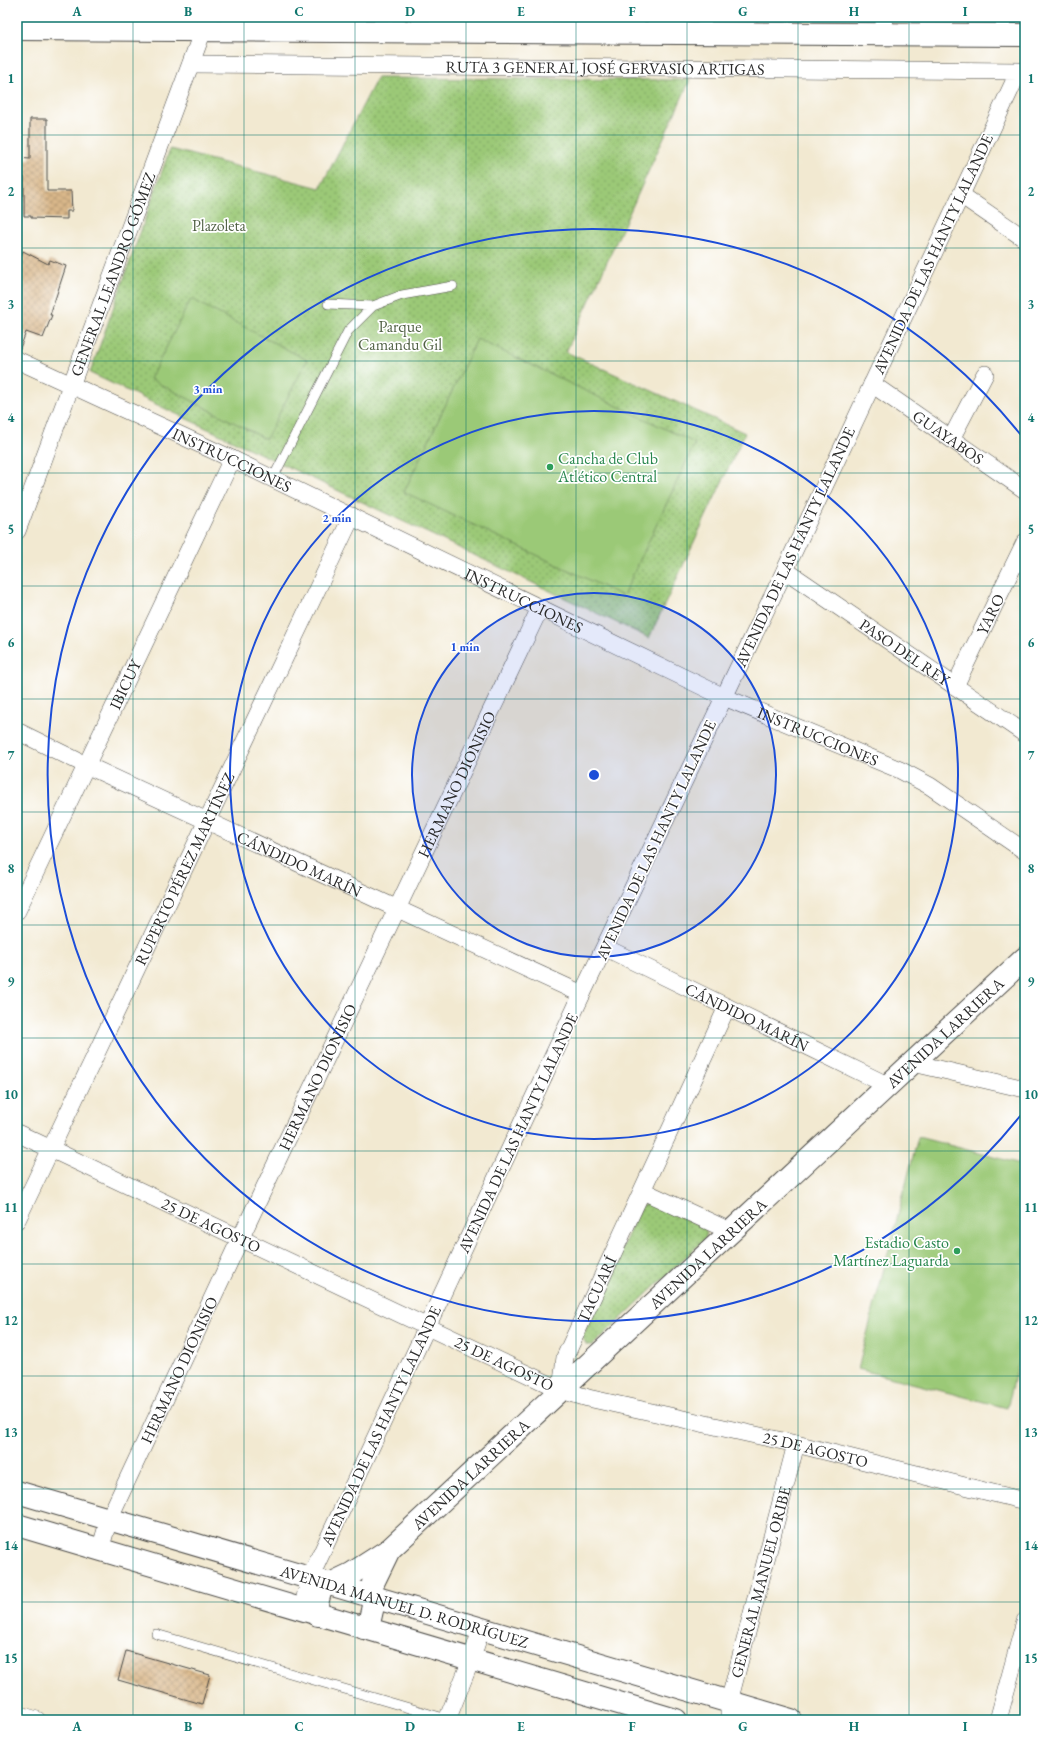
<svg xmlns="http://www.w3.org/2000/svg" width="1042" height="1737" font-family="'EB Garamond',serif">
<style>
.park{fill:url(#park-dots);stroke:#637a51}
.pitch{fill:#9bc977;stroke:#637a51}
.building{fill:url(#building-cross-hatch)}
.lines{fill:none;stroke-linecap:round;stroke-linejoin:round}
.lane-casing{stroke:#494844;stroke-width:10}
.street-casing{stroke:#494844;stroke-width:18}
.secondary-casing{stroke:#494844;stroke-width:24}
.highway-casing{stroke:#494844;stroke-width:24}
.lane{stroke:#fff;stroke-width:9}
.street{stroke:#fff;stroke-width:17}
.secondary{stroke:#fff;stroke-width:22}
.highway{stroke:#fff;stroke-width:22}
.grid{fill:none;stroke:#0f766e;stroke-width:1;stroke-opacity:0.55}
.ring{fill:none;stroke:#1d4ed8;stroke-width:2}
.leisure-dot{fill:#2e9e5b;stroke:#fff;stroke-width:1.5}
.labels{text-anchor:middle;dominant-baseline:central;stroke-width:3.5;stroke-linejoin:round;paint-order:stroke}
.street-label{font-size:16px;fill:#2b2b2b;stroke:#fff}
.park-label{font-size:16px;fill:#526246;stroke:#fff}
.leisure-label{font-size:16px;fill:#27864d;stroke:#fff;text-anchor:start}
.centre{fill:#1d4ed8;stroke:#fff;stroke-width:2}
.ring-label{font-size:12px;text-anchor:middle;font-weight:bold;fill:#1d4ed8;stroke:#fff;stroke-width:3.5;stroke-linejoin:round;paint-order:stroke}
.neatline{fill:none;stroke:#0f766e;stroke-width:1.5}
.grid-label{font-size:13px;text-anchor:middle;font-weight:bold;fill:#0f766e}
</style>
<defs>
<pattern id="park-dots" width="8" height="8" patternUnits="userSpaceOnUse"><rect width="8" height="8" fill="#9bc977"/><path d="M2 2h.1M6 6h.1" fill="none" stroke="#7fa362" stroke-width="1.8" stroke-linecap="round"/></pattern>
<pattern id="building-cross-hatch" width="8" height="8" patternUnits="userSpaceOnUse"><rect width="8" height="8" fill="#d9b78a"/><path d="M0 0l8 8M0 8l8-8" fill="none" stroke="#b09571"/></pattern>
</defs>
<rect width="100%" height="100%" fill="#fff"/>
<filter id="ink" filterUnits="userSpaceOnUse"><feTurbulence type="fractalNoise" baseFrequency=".025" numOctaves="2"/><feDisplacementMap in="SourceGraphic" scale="8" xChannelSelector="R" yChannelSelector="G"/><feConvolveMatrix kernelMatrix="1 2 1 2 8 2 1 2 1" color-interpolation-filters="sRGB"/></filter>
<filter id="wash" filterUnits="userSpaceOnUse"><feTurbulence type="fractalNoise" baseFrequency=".012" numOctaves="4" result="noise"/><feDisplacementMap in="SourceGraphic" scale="16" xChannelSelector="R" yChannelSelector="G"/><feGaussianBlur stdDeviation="0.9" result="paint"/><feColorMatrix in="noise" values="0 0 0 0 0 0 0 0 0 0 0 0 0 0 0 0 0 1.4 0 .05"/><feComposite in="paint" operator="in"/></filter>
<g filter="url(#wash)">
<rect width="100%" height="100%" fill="#f2e9d1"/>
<path class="park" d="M377,78L690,80L566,352L745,433L649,638L90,373L170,149L320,188Z
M646,1204H653L705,1228L707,1233L705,1239L593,1345H587L582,1338L640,1208Z"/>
<path class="pitch" d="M191,299L307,360L266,439L150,379Z
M477,339L695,443L623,596L404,492Z
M918,1137L1025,1165V1338L1007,1408L858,1369Z"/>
<g id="blocks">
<path class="building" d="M30,119H47V191H71L72,211H67V219L31,218V216H24V177H17V158L30,159Z
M23,251L48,264L50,260L66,266L50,315H52L43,338L26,332L19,351L17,350V263Z
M126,1651L210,1675L202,1704L118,1680Z"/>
</g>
</g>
<g filter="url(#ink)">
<use href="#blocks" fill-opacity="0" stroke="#494844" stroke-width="1"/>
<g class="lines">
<g class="lane-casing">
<path id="lane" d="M328,304L373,306
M273,478L348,331L373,306L402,295L453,286
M156,1634L447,1719"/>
</g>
<g class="street-casing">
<g id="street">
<path d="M883,17L887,34"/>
<path id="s1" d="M191,64L1019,71L785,570L582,994L310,1578L305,1597L307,1612"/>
<path d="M961,195L1025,239"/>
<path id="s2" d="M17,360L232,459L724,697L900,770L930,786L1025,851"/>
<path id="s3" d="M872,384L1025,490"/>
<path d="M951,439L985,374"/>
<path id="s4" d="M17,531L208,17"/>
<path id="s5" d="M785,570L1025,734"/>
<path id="s6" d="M955,686L1025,542"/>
<path id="s7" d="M17,731L86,765L582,994"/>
<path id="s8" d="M17,911L232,459"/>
<path id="s9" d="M606,948L889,1086"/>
<path d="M913,1063L1025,1089"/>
<path id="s10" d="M17,1133L561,1390L588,1398L796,1444L1025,1501"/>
<path d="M643,1191L732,1232"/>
<path id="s11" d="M17,1220L352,516"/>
<path id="s12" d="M561,1390L565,1357L727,1007"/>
<path id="s13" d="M100,1550L109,1519L240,1239L540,608"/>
<path d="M17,1714L37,1720"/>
<path d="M447,1720L471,1660L481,1630"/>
<path id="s14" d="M729,1720V1702L796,1444"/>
<path d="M998,1720L1025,1621"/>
</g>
</g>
<g class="secondary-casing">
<g id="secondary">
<path id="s15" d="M17,1492L791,1720"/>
<path d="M17,1525L676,1720"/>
<path id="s16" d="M318,1615L317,1604L320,1592L324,1587L351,1574L390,1549L1025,958"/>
<path d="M364,1628L370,1619L373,1606L371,1596L373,1583L389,1550"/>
</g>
</g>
<g class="highway-casing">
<path id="highway" d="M17,29L1025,35"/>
</g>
<use href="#lane" class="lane"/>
<use href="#street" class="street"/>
<use href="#secondary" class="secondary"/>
<use href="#highway" class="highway"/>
</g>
</g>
<path class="grid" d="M133,17V1720M244,17V1720M355,17V1720M466,17V1720M576,17V1720M687,17V1720M798,17V1720M909,17V1720M17,135H1025M17,248H1025M17,361H1025M17,473H1025M17,586H1025M17,699H1025M17,812H1025M17,925H1025M17,1038H1025M17,1151H1025M17,1264H1025M17,1376H1025M17,1489H1025M17,1602H1025"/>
<circle cx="594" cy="775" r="182" fill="#1d4ed8" fill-opacity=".12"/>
<g class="ring">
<circle cx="594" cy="775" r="182"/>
<circle cx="594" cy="775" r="364"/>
<path d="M1024 1111A546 546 0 1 1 1024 439"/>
</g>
<g class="leisure-dot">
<circle cx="550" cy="467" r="4"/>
<circle cx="957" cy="1251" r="4"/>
</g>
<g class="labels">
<g class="street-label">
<text stroke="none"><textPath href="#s1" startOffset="414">RUTA 3 GENERAL JOSÉ GERVASIO ARTIGAS</textPath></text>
<text transform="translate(933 254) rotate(-65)">AVENIDA DE LAS HANTY LALANDE</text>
<text stroke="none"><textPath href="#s4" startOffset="274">GENERAL LEANDRO GÓMEZ</textPath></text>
<text stroke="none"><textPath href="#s3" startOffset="93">GUAYABOS</textPath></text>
<text stroke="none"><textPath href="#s2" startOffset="237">INSTRUCCIONES</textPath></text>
<text transform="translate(795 547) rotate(-65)">AVENIDA DE LAS HANTY LALANDE</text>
<text stroke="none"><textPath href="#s2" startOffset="561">INSTRUCCIONES</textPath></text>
<text stroke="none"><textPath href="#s6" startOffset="80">YARO</textPath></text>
<text stroke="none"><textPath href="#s5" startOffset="145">PASO DEL REY</textPath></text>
<text stroke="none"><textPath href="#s8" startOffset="251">IBICUY</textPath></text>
<text stroke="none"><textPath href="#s2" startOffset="885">INSTRUCCIONES</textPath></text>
<text stroke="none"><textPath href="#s13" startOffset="845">HERMANO DIONISIO</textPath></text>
<text transform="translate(656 840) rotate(-65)">AVENIDA DE LAS HANTY LALANDE</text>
<text stroke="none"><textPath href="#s7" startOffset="312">CÁNDIDO MARÍN</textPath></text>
<text stroke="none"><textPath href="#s11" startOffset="389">RUPERTO PÉREZ MARTÍNEZ</textPath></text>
<text stroke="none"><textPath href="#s9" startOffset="157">CÁNDIDO MARÍN</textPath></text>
<text stroke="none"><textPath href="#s16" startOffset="864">AVENIDA LARRIERA</textPath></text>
<text stroke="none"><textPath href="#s13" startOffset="521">HERMANO DIONISIO</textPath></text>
<text transform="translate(518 1133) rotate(-65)">AVENIDA DE LAS HANTY LALANDE</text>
<text stroke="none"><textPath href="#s10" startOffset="215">25 DE AGOSTO</textPath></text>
<text stroke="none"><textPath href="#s16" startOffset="540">AVENIDA LARRIERA</textPath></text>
<text stroke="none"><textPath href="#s12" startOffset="108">TACUARÍ</textPath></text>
<text stroke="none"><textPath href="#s10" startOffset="539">25 DE AGOSTO</textPath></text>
<text stroke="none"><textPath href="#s13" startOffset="197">HERMANO DIONISIO</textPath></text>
<text transform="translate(381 1426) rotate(-65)">AVENIDA DE LAS HANTY LALANDE</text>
<text stroke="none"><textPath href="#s10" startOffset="863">25 DE AGOSTO</textPath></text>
<text stroke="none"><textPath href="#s16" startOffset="216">AVENIDA LARRIERA</textPath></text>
<text stroke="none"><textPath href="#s14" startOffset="142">GENERAL MANUEL ORIBE</textPath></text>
<text stroke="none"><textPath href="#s15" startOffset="404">AVENIDA MANUEL D. RODRÍGUEZ</textPath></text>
</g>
<g class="park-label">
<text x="219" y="225">Plazoleta</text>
<text x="400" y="326">Parque<tspan x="400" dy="18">Camandu Gil</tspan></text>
</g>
<g class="leisure-label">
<text x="558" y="458">Cancha de Club<tspan x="558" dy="18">Atlético Central</tspan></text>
<text x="949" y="1242" text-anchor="end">Estadio Casto<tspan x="949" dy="18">Martínez Laguarda</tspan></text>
</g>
</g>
<circle cx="594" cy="775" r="6" class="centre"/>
<g class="ring-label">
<text x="208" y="393">3 min</text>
<text x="337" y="522">2 min</text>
<text x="465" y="651">1 min</text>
</g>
<rect width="1042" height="1737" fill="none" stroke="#fff" stroke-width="44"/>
<rect x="22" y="22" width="998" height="1693" class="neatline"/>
<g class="grid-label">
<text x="77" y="16">A</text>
<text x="188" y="16">B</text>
<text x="299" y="16">C</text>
<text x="410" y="16">D</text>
<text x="521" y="16">E</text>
<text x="632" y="16">F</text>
<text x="743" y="16">G</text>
<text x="854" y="16">H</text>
<text x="965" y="16">I</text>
<text x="11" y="83">1</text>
<text x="1031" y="83">1</text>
<text x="11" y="196">2</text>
<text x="1031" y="196">2</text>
<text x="11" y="309">3</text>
<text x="1031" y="309">3</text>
<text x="11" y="422">4</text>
<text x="1031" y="422">4</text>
<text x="11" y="534">5</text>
<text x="1031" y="534">5</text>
<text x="11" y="647">6</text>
<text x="1031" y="647">6</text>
<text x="11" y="760">7</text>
<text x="1031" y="760">7</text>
<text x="11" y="873">8</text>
<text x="1031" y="873">8</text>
<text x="11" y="986">9</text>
<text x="1031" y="986">9</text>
<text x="11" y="1099">10</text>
<text x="1031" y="1099">10</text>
<text x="11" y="1212">11</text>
<text x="1031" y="1212">11</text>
<text x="11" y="1325">12</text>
<text x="1031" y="1325">12</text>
<text x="11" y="1437">13</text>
<text x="1031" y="1437">13</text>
<text x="11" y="1550">14</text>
<text x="1031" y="1550">14</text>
<text x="11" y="1663">15</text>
<text x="1031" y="1663">15</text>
<text x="77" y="1731">A</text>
<text x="188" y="1731">B</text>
<text x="299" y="1731">C</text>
<text x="410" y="1731">D</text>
<text x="521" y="1731">E</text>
<text x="632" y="1731">F</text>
<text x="743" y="1731">G</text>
<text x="854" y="1731">H</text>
<text x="965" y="1731">I</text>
</g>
</svg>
